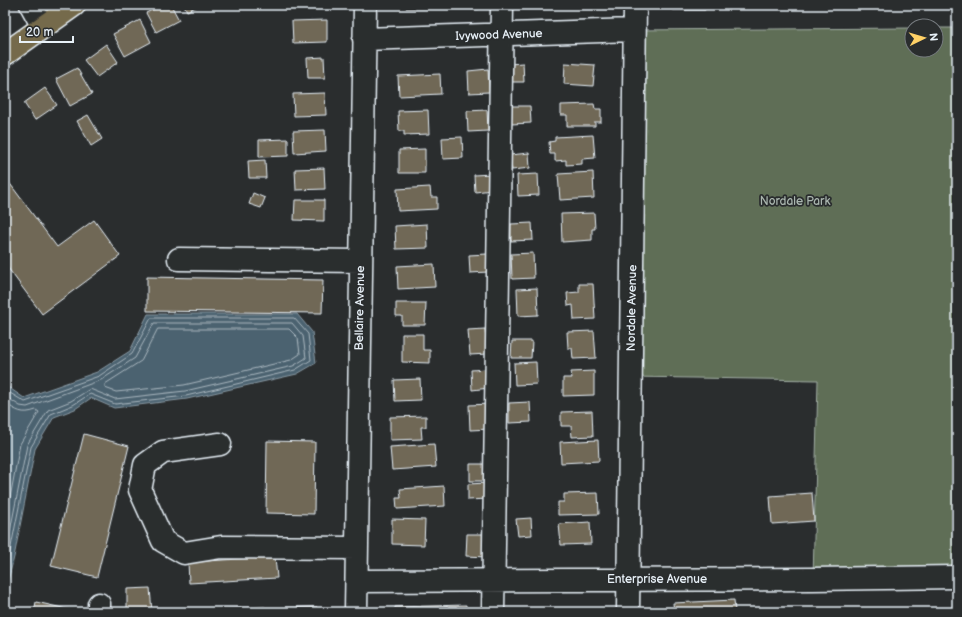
<svg xmlns="http://www.w3.org/2000/svg" width="962" height="617" font-family="'Balsamiq Sans',sans-serif">
<style>
.green{fill:#5f6e56;stroke:#a4b0a7}
.water{fill:#4c626f;stroke:#8a9ba6}
.lines{fill:none;stroke-linecap:round;stroke-linejoin:round}
.shore{stroke:#aab8c1;stroke-width:1}
.building{fill:#6f6757;stroke:#e8f1f8}
.minor-casing{stroke:#e8f1f8;stroke-width:25}
.major-casing{stroke:#e8f1f8;stroke-width:25}
.minor{stroke:#2a2d2e;stroke-width:22}
.major{stroke:#756b4b;stroke-width:22}
.labels{text-anchor:middle;dominant-baseline:central;stroke-width:3.5;stroke-linejoin:round;paint-order:stroke}
.street-label{font-size:12px;fill:#e8f1f8;stroke:#2a2d2e}
.park-label{font-size:12px;fill:#aab6af;stroke:#2a2d2e}
</style>
<rect width="100%" height="100%" fill="#2a2d2e"/>
<filter id="ink" filterUnits="userSpaceOnUse"><feTurbulence type="fractalNoise" baseFrequency=".025" numOctaves="2"/><feDisplacementMap in="SourceGraphic" scale="8" xChannelSelector="R" yChannelSelector="G"/><feConvolveMatrix kernelMatrix="1 2 1 2 8 2 1 2 1" color-interpolation-filters="sRGB"/></filter>
<g filter="url(#ink)">
<path class="green" d="M912,28V50H936V28H957V577L813,579L818,380L631,377L633,30Z"/>
<path class="water" d="M148,314H297L312,332L316,363L297,374L187,399L114,408L91,398L75,409L54,417L35,449L14,557L5,593V385L24,398L97,372L130,351Z"/>
<g class="lines">
<path class="shore" d="M158,329H289L298,338L300,354L291,360L184,385L116,392L105,388V384L141,361Z
M5,390L25,402L99,376L132,354L151,318H294L308,334L311,360L295,370L186,396L115,404L90,394L73,405L51,414L31,447L5,577
M5,396L20,406L27,407L101,380L135,358L154,323H292L303,336L306,358L293,366L185,391L115,399L90,389L71,401L48,410L27,445L5,557
M5,403C17,411 22,415 36,410L39,412L20,444L5,525"/>
</g>
<path class="building" d="M162,5H171L179,20L156,32L146,13Z
M184,5H200L187,11Z
M406,5H479V9L406,8Z
M673,5H705V10H673Z
M140,20L151,42L125,56L113,34Z
M327,20V42L293,43L292,21Z
M106,44L118,62L97,77L84,60Z
M324,57L325,78H308L307,58Z
M523,63L524,82H510L509,64Z
M565,63L595,65L593,86L564,84Z
M77,68L92,94L70,106L56,79Z
M488,69L489,92L469,93L468,71Z
M440,74L441,94L399,96L398,76Z
M45,88L57,105L35,120L24,103Z
M325,93L326,115L294,116L293,94Z
M594,104L595,109H601V122H595V126H567V115H561V105Z
M510,106H530L531,123L511,124Z
M428,110L429,134L404,135V131H399L398,111Z
M487,110L488,131L468,132L467,111Z
M88,115L102,139L91,146L77,121Z
M325,130L326,151L294,153L293,131Z
M593,135L595,158L582,159V164L566,165V160L555,161V154H550L549,142L555,141V137Z
M462,137L463,158L443,159L442,138Z
M288,139V156L259,157V140Z
M425,149V173H399V150Z
M529,153L530,168L512,170L510,155Z
M265,160L266,178H249L248,161Z
M324,168L325,189L296,190L295,169Z
M593,172L594,198L560,200L558,174Z
M491,174L492,190L475,192L474,175Z
M538,174L539,195L518,196L517,175Z
M5,177L57,247L94,220L120,256L42,314L5,264Z
M430,187L431,197H437V209L398,211L397,189Z
M253,193L265,198L261,208L249,204Z
M295,200H324V221L294,220Z
M594,213L595,229H592V240L562,242L561,214Z
M532,223L533,240L511,241V224Z
M427,224L428,248L396,249L395,226Z
M533,253L534,278L512,279L511,254Z
M487,254L488,272L470,273L469,255Z
M434,264L435,287L398,289L397,266Z
M147,277L323,280L322,313L147,311Z
M579,284H593L595,319L574,320L573,305L568,306L567,293L579,292Z
M537,288L538,315L518,316L517,289Z
M396,303H426L425,325H402V316H396Z
M485,329L487,354L470,355L468,330Z
M594,331L596,358L573,359L572,348H568L567,332Z
M402,334H423V350H430V363L402,362Z
M512,341H532L531,358H511Z
M536,362L537,384L515,385L514,363Z
M487,369L489,388L472,390L471,370Z
M594,371V395L563,396V378H572L571,372Z
M420,379L421,400L395,401L394,380Z
M530,402L531,422L509,423V403Z
M489,404L490,429L470,430L469,405Z
M592,411L593,436L572,437L571,426H561V412Z
M426,416V427H421L422,439L390,440V417Z
M84,434L129,446L97,577L51,566Z
M598,440L599,461L561,463L560,442Z
M267,441L315,442L314,514L266,513Z
M434,444L436,467L392,470L390,447Z
M470,464H488V481H470Z
M487,483L488,499L468,500V484Z
M444,486L445,506L397,509L396,498H401L400,489Z
M598,493L599,514L558,515V502H564V494Z
M812,493L814,521L772,524L770,496Z
M531,518L532,535L518,536L516,519Z
M392,519L425,520L424,545L392,544Z
M590,522L591,544L561,545L559,524Z
M467,534H488L487,557L466,556Z
M275,557L277,578L189,583L188,562Z
M150,588L152,612H127V589Z
M734,600L735,612H674L673,603Z
M36,602L80,612H34Z
M466,605V612H395V607Z
M265,607L266,612H224V609Z
M317,607V612H278L277,608Z
M553,610L590,611V612H553Z"/>
<g class="lines">
<g class="minor-casing">
<path id="minor" d="M31,5L43,27
M364,39L633,30
M179,259L360,261
M220,444L163,452L145,465L140,490L163,541L184,553L221,547L357,548
M357,581L813,579L957,577
M99,612V604
M356,612L365,5
M493,612L502,5
M628,612L635,5"/>
</g>
<g class="major-casing">
<path id="major" d="M5,54L74,5"/>
</g>
<use href="#minor" class="minor"/>
<use href="#major" class="major"/>
</g>
</g>
<g class="labels">
<g class="street-label">
<text transform="translate(499 35) rotate(-2)">Ivywood Avenue</text>
<text transform="translate(360 308) rotate(-89)">Bellaire Avenue</text>
<text transform="translate(632 308) rotate(-89)">Nordale Avenue</text>
<text x="657" y="579">Enterprise Avenue</text>
</g>
<g class="park-label">
<text x="795" y="201">Nordale Park</text>
</g>
</g>
<rect width="962" height="617" fill="none" stroke="#2a2d2e" stroke-width="20"/>
<rect x="10" y="10" width="942" height="597" fill="none" stroke="#e8f1f8" stroke-width="1.5" filter="url(#ink)"/>
<g transform="translate(924 38) rotate(85)"><circle r="19" fill="#2a2d2e" stroke="#767b7f"/>
<path d="M0-3L7 15L0 10L-7 15Z" fill="#ffd166"/>
<text y="-6" font-size="11" font-weight="bold" text-anchor="middle" fill="#e8f1f8">N</text>
</g>
<path d="M20 36v6h53v-6" fill="none" stroke="#e8f1f8" stroke-width="2"/>
<text x="26" y="36" font-size="12" fill="#e8f1f8" stroke="#2a2d2e" stroke-width="3" paint-order="stroke">20 m</text>
</svg>
